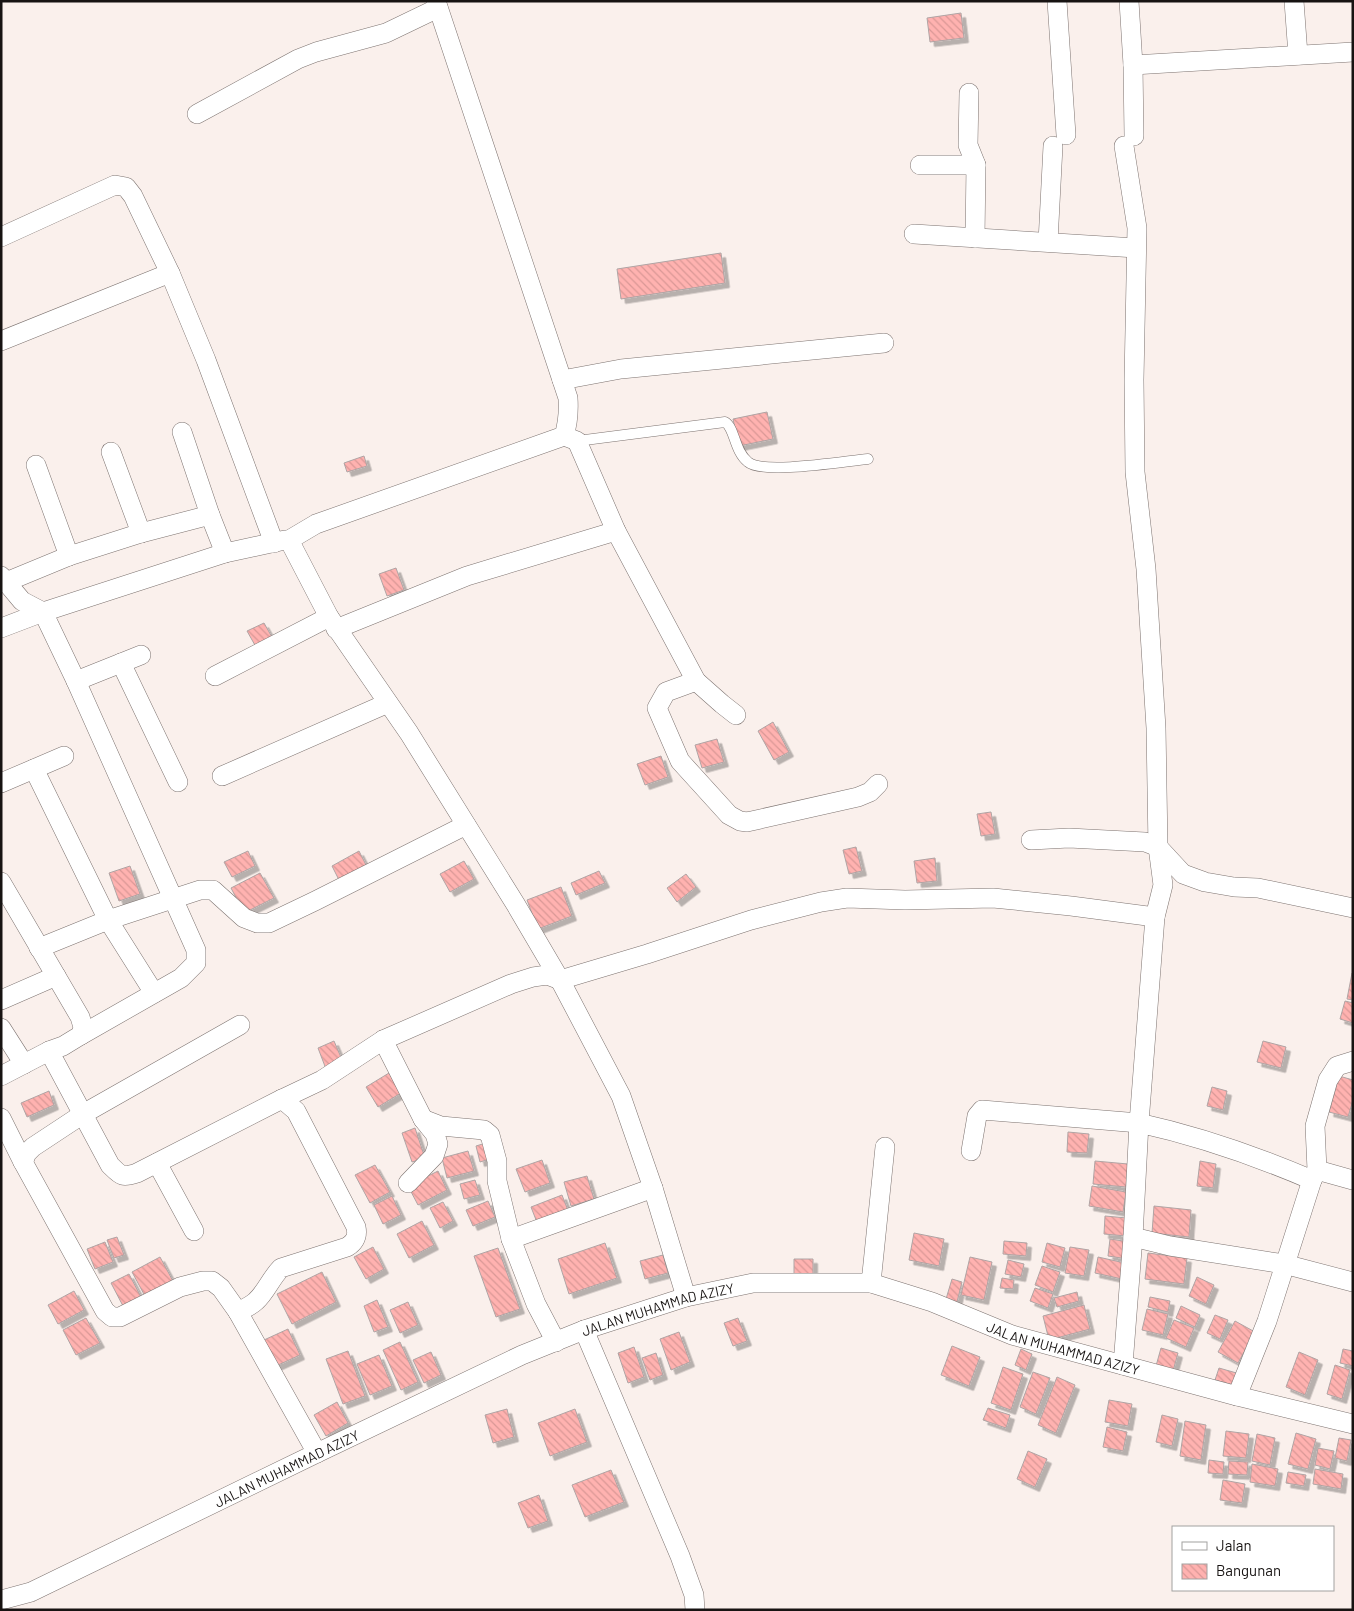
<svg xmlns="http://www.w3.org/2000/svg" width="1354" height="1611" font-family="Barlow,sans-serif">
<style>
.building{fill:url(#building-back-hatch);stroke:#afa4a4;filter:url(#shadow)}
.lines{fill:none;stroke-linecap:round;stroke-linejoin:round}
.lane-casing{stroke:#7d7370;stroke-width:11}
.street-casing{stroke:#7d7370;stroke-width:20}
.lane{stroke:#fff;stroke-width:10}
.street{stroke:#fff;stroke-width:19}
.labels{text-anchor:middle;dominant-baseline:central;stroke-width:4;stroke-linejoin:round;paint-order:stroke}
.street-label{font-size:14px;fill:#171312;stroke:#fff}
</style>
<defs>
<pattern id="building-back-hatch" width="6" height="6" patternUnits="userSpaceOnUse" patternTransform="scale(1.25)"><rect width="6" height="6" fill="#ffb2b0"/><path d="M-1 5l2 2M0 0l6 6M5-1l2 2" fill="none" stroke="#da9896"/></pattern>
<filter id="shadow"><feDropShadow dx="4.5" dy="4.5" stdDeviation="0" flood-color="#0004"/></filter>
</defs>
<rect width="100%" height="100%" fill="#faf0ec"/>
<path class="building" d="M961,13L964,38L930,42L927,18Z
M721,253L725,283L621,299L617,269Z
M767,412L773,439L739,446L733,419Z
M364,456L367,466L347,472L344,463Z
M396,568L404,590L387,596L379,574Z
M264,623L273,639L256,647L247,631Z
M773,722L789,752L774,760L758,731Z
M717,739L724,762L702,768L695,745Z
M661,756L668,777L645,785L637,764Z
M991,812L995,834L981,836L977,814Z
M856,847L862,871L849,874L843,850Z
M248,851L255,866L232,877L224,862Z
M359,851L367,867L340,882L332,866Z
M935,858L937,881L917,883L914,861Z
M464,861L474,879L450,892L440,874Z
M130,866L140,894L119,901L109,873Z
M599,871L605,883L576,895L571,883Z
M260,873L274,898L244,913L231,888Z
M686,874L696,887L677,902L667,888Z
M561,887L572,916L538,929L527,900Z
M1352,973H1353V1000L1347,999Z
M1345,1001L1353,1003V1023L1340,1019Z
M334,1041L343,1062L326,1069L318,1048Z
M1263,1041L1286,1047L1281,1068L1257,1062Z
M389,1073L401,1093L378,1107L366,1087Z
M1339,1076L1353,1080V1100L1348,1117L1329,1112Z
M1212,1087L1227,1091L1223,1110L1207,1106Z
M49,1091L54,1105L27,1117L21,1103Z
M415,1128L425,1158L412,1162L402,1133Z
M1068,1132L1089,1134L1087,1153L1067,1152Z
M489,1142L493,1158L480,1162L476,1146Z
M468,1151L474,1171L447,1178L442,1158Z
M542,1160L550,1183L525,1192L516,1169Z
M1095,1161L1128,1164L1126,1187L1093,1184Z
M1200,1161L1216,1164L1213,1188L1197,1186Z
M375,1165L390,1192L370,1203L355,1175Z
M438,1171L447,1190L418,1205L408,1186Z
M587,1176L594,1199L571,1206L564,1182Z
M475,1180L480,1195L464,1199L460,1184Z
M1092,1186L1126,1192L1123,1212L1089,1206Z
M562,1195L569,1213L538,1225L531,1207Z
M392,1196L401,1215L383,1224L374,1205Z
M488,1201L495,1217L473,1226L466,1210Z
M443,1202L453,1221L440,1228L430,1208Z
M1154,1206L1191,1210L1189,1237L1152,1233Z
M1105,1216L1127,1218L1126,1236L1104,1234Z
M422,1221L434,1245L409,1258L397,1234Z
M914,1233L944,1239L939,1266L909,1260Z
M117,1237L124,1255L114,1258L107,1240Z
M1110,1239L1130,1242L1128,1259L1108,1256Z
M1004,1241L1027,1243L1026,1256L1003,1254Z
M105,1242L113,1262L95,1269L87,1249Z
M605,1243L617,1278L569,1294L558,1259Z
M1047,1243L1065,1248L1060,1267L1042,1262Z
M373,1247L384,1269L366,1279L354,1257Z
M1070,1247L1089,1250L1084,1276L1065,1273Z
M498,1248L520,1309L496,1317L474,1256Z
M1148,1253L1187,1258L1184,1284L1145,1279Z
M663,1255L668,1273L645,1279L640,1261Z
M160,1257L174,1283L146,1298L132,1272Z
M970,1257L992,1262L984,1300L961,1295Z
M1098,1257L1125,1263L1122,1279L1095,1273Z
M794,1259H813V1276H794Z
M1008,1260L1024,1264L1021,1277L1005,1274Z
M1042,1266L1060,1272L1053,1292L1035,1285Z
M322,1272L336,1302L292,1324L277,1294Z
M129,1274L141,1297L123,1306L111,1283Z
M1197,1277L1214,1285L1206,1304L1189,1296Z
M1002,1278L1014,1280L1013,1289L1000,1288Z
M952,1279L962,1282L957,1302L946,1299Z
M1035,1288L1053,1294L1048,1308L1030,1301Z
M74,1291L84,1310L58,1324L48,1305Z
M1077,1292L1079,1301L1057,1307L1054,1298Z
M1150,1297L1170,1301L1168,1312L1148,1307Z
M377,1300L388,1327L374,1332L364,1306Z
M408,1302L418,1325L400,1333L390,1310Z
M1084,1305L1090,1329L1049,1340L1043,1316Z
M1181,1306L1200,1315L1195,1327L1176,1318Z
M1147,1309L1168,1314L1163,1335L1142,1330Z
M1215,1315L1228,1320L1220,1339L1207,1333Z
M86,1318L100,1343L76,1355L63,1330Z
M738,1318L747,1341L733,1346L724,1323Z
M1174,1320L1194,1328L1186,1347L1166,1338Z
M1235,1321L1255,1332L1238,1363L1218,1352Z
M288,1329L300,1355L276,1366L264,1340Z
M679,1332L690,1362L671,1370L660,1339Z
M400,1342L418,1382L401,1390L383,1350Z
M952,1346L980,1357L969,1386L941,1375Z
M634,1347L644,1377L628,1383L618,1353Z
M1161,1348L1178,1353L1173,1371L1156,1366Z
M1021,1349L1032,1354L1026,1370L1015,1365Z
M1343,1349L1353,1351V1366L1340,1363Z
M348,1351L365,1396L343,1404L326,1359Z
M431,1352L441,1375L424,1383L413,1360Z
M1299,1352L1318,1360L1305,1395L1286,1387Z
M656,1353L663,1375L650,1380L642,1358Z
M379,1355L392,1386L370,1395L357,1364Z
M1335,1365L1350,1370L1342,1399L1327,1394Z
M1003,1367L1023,1374L1011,1410L991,1403Z
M1219,1368L1240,1374L1237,1386L1215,1380Z
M1033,1372L1050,1378L1036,1414L1020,1407Z
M1057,1377L1075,1385L1056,1433L1038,1425Z
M1109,1400L1132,1404L1128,1426L1105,1422Z
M337,1402L348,1423L326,1436L314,1415Z
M988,1408L1010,1415L1006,1428L983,1420Z
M507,1409L514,1437L493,1443L485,1415Z
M575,1409L587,1442L550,1456L538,1423Z
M1162,1415L1178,1419L1172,1446L1156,1442Z
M1185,1421L1206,1425L1201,1460L1180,1456Z
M1107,1427L1127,1432L1123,1451L1103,1447Z
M1226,1431L1249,1434L1246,1458L1223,1456Z
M1296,1433L1316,1439L1308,1469L1288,1464Z
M1257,1434L1275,1438L1270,1465L1252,1461Z
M1339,1438L1351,1440L1347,1461L1335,1458Z
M1318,1448L1334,1451L1330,1469L1315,1465Z
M1028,1451L1047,1459L1035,1487L1017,1479Z
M1209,1460L1224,1462L1223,1474L1208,1473Z
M1229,1461L1248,1462L1247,1475L1228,1474Z
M1252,1464L1278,1469L1275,1486L1250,1482Z
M1315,1469L1343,1474L1341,1489L1313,1484Z
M611,1470L624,1502L585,1517L572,1485Z
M1288,1472L1306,1475L1304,1486L1286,1483Z
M1223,1480L1245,1484L1242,1503L1220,1500Z
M539,1495L548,1521L528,1528L518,1503Z"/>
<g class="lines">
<g class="lane-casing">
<path id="lane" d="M577,441L725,422C735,428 734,451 748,462C763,475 845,461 868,459"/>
</g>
<g class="street-casing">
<g id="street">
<path d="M436,1L568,398C569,413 568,423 564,436L316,524L289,540L329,617L409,733L516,905L560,980L621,1096L653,1188L686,1297"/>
<path d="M1057,1L1066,135"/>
<path d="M1129,1L1133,65L1134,136"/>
<path d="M1294,1L1298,55"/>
<path d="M1133,65L1353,52"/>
<path d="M969,93L968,145L976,165L975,238"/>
<path d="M197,114L298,59L316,52L386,33L438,8"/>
<path d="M920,165H976"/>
<path d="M914,234L1136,248"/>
<path d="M1,237L115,185L126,187L133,196L170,273L206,360L274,543"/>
<path d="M1048,242L1053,146"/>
<path d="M1,341L170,273"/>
<path d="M562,380L621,369L884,343"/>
<path d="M182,432L210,515L225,553"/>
<path d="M564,436L577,441L616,531L696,681"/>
<path d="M111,452L141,533"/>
<path d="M36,465L69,556"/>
<path d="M1,576L22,601L43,612L76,681L196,950V963L181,978L81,1035"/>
<path d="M1,582H6L69,556L141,533L210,515"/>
<path d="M1,628L43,612L225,553L285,540"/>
<path d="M336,629L467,576L616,531"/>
<path d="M121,663L178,782"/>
<path d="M215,676L329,617"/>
<path d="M76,681L141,655"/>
<path d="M736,715L722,704L696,681L666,692L657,708L680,761L729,815L740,821L747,822L858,797L870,792L878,784"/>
<path d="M34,769L108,920L154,993"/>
<path d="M222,776L388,703"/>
<path d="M1,783L64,756"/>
<path d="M1031,840L1069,838L1145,842L1158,847L1183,874L1205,882L1234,887L1258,888L1353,908"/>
<path d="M1,882L80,1017L83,1027L81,1035L63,1046L49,1051L110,1165C121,1176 122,1178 137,1173L282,1099"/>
<path d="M39,948L108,920L200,890H213L244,918L257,923H269L315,901L466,825"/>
<path d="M1,1000L56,976"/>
<path d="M1,1028L24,1064"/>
<path d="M383,1040L423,1119L435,1134L438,1144L434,1156L408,1183"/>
<path d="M1,1076L49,1051"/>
<path d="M1,1118L23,1162L105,1311L112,1317H120L180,1287L203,1281H212L221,1288L238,1312L317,1453"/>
<path d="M423,1119L441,1126L484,1130L490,1135L497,1161V1181L511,1239L536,1304L556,1342"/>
<path d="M971,1151L977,1116L982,1110L1139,1123L1155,917L1163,885L1158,847L1156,728L1146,569L1135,472L1134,380L1137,228L1124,146"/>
<path d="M23,1162L27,1153L33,1147L83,1114L240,1025"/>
<path d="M157,1163L194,1231"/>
<path d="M1317,1170L1353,1180"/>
<path d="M1133,1237L1170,1246L1284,1264L1353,1282"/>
<path d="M511,1239L653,1188"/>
<path d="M871,1283L885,1147"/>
<path d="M238,1312C243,1309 251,1306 256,1301C266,1292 271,1278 281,1268L347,1247C355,1242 358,1237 356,1227L296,1111L282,1099L322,1080L383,1040L511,984L533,977L547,975L560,980L647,954L751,920L821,902L847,898L905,900L993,898L1071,906L1155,917"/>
<path d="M584,1330L680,1556L694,1595L695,1610"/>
<path d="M1123,1365L1133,1237L1139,1123C1198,1136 1256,1156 1312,1180L1317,1170L1315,1126L1328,1080L1337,1066L1353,1061"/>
<path d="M1237,1396L1267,1321L1312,1180"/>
<path id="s1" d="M1,1600L31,1592L317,1453L522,1355L584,1330L686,1297L753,1283H871L932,1302L1012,1335L1237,1396L1353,1424"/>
</g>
</g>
<use href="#lane" class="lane"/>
<use href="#street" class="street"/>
</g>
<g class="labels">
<g class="street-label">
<text stroke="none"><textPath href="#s1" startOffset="720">JALAN MUHAMMAD AZIZY</textPath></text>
<text stroke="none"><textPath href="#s1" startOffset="1140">JALAN MUHAMMAD AZIZY</textPath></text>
<text stroke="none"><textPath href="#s1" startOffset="315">JALAN MUHAMMAD AZIZY</textPath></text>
</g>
</g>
<rect width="1354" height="1611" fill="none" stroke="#171312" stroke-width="5"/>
<rect x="1172" y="1526" width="162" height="65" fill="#ffffff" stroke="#a2a1a0"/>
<rect x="1182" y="1542" width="25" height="8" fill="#ffffff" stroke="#a2a1a0"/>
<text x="1216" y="1551" font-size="15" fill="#171312">Jalan</text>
<rect x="1182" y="1564" width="25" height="15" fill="url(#building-back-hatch)" stroke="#a2a1a0"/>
<text x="1216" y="1576" font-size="15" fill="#171312">Bangunan</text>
</svg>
